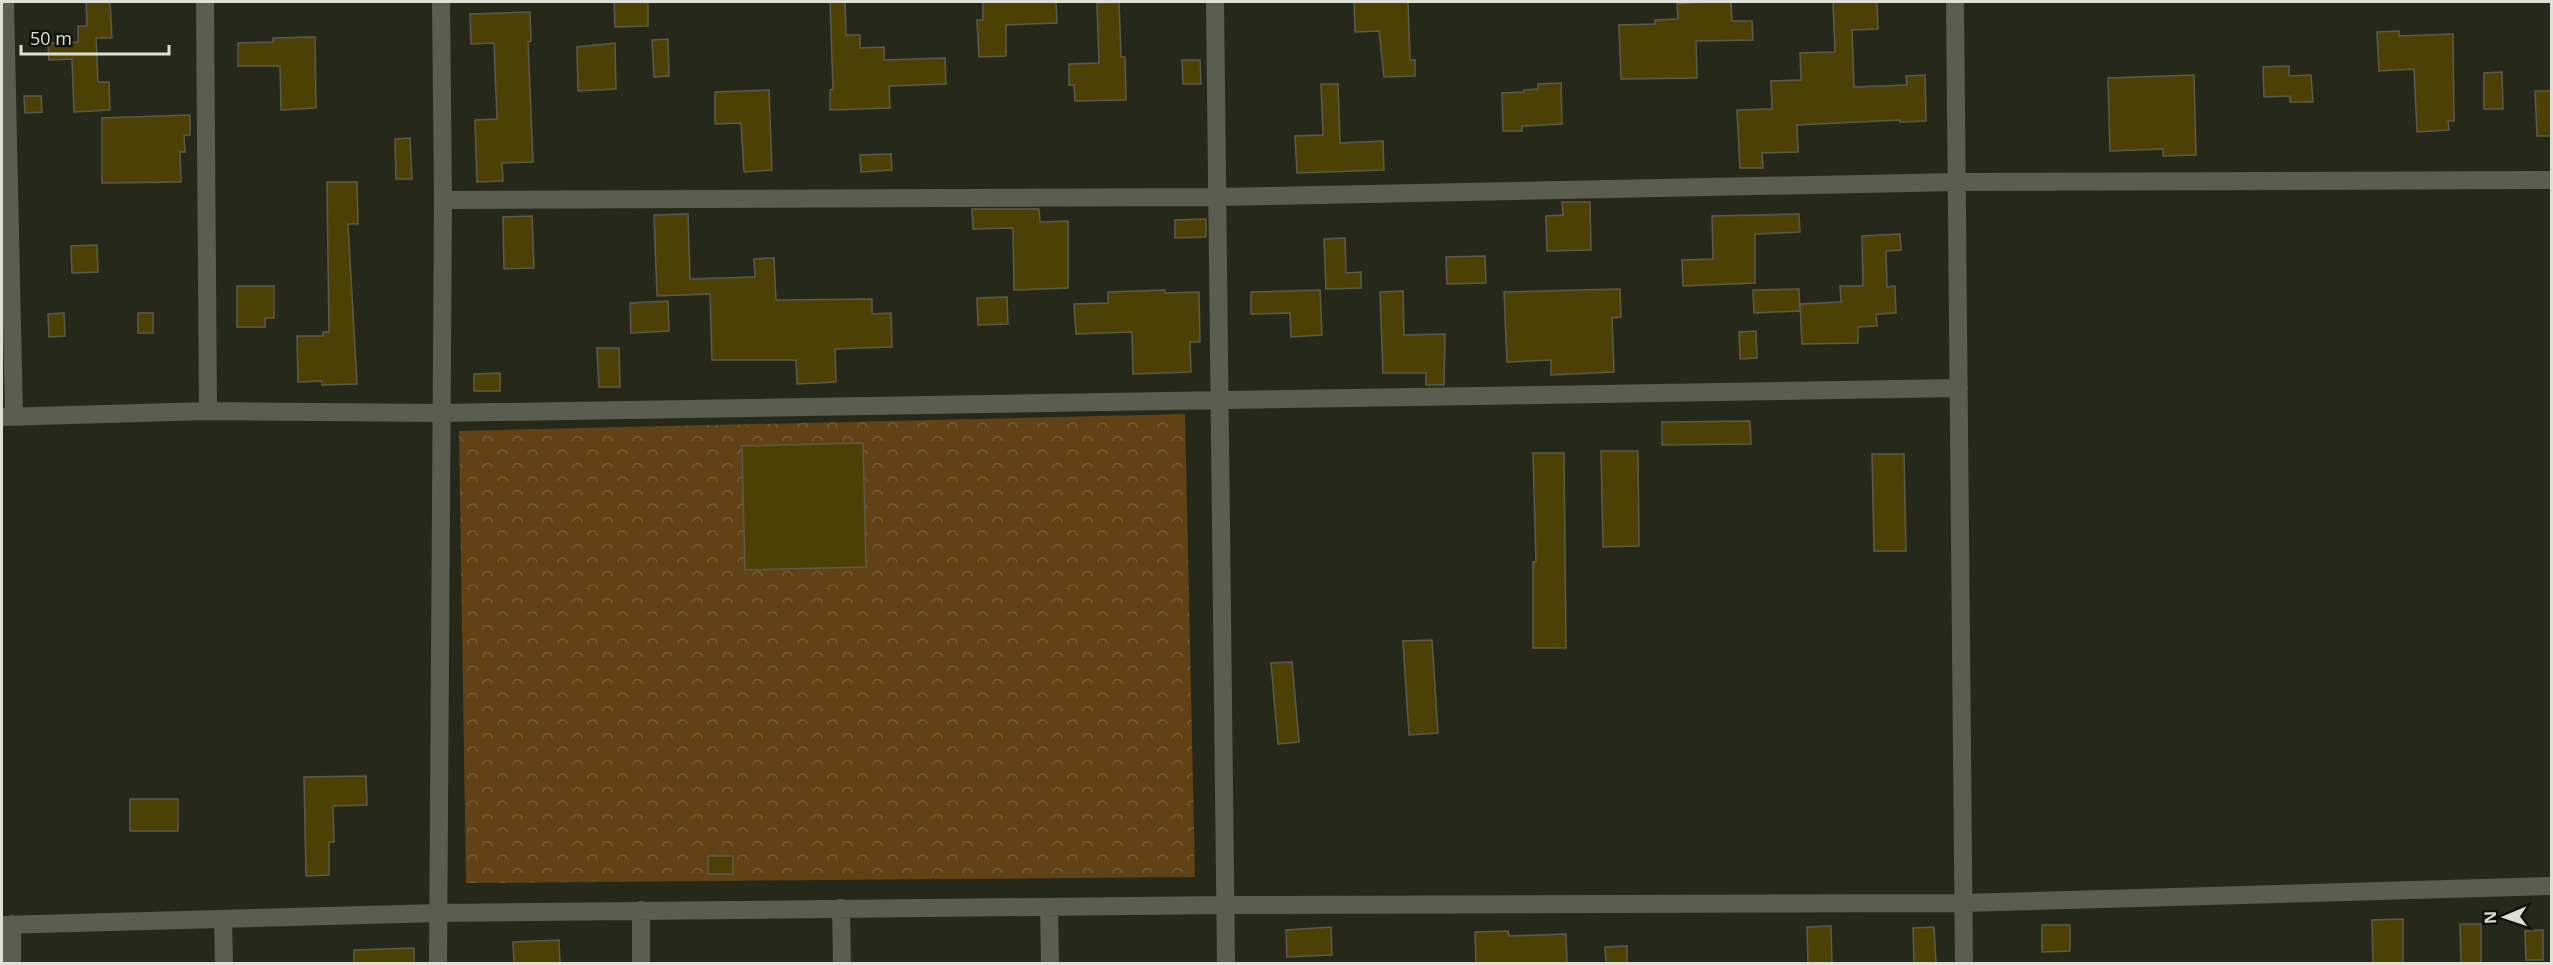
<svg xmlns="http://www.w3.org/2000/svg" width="2553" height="965" font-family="'Open Sans',sans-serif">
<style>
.park{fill:url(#park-crowns)}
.building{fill:#4d4005;stroke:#5e5a4a;stroke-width:1.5}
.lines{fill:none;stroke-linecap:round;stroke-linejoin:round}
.minor{stroke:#5b5e4e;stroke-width:18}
</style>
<defs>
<pattern id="park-crowns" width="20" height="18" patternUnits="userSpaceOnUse" patternTransform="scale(1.5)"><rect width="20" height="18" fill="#604216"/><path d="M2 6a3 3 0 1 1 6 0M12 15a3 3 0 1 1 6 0" fill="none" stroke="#765d37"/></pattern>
</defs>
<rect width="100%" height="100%" fill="#26291a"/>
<path class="park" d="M1185,414L1195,877L466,883L459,431Z"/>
<path class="building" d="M86,2H110L112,38H96L98,82H109L110,110L74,112L72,59L49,60L48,43L78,42V26H87Z
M614,2H648V26L615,27Z
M830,2H845L846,35H860V48L884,47V60L945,58L946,84L889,86L890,108L830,110V90L833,89Z
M983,2H1056L1057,23L1006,25V56L979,57L977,20H983Z
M1119,2L1121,57H1125L1126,100L1075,101L1074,85H1069V64L1099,63L1097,3Z
M1354,2H1408L1410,60H1415V76L1384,77L1379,31L1355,32Z
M1702,2H1731L1732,21H1752L1753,40L1696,41L1697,78L1621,79L1619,25L1655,24V20L1678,19L1677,4Z
M1833,2H1877L1878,29L1852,30L1854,87L1907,85L1906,76L1925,75L1926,121L1900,122V120L1797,125L1798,152L1762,153L1763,168H1740L1737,110L1772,109L1771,81L1801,80L1800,53L1835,52Z
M530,12L531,41L528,42L533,162L502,163L503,181L477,182L475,120L497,119L494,43L471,44L470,14Z
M2399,31V36L2453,34L2454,121H2448L2449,130L2417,132L2414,69L2379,71L2377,32Z
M315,37L316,108L281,110L280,66H238V43L273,42V38Z
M668,39L669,76L654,77L652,40Z
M615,43L616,89L578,91L577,47Z
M1182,60H1200L1201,84H1183Z
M2289,66V76L2311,75L2313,102H2290V96L2264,97L2263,67Z
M2502,72L2503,109H2484V73Z
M2194,75L2196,155L2163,156V149L2110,151L2108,78Z
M1561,83L1562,124L1522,126V131H1503L1502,93L1524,92V90L1538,89V84Z
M1321,84H1338L1340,143L1383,141L1384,170L1297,173L1295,136L1323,135Z
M769,90L772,170L744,172L741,123L715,124V92Z
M2535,91H2552V136H2537Z
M24,96H41L42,112L25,113Z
M190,115V135H184L185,152H180L181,182L102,183V118Z
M410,138L412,179H396L395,139Z
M891,154L892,170L861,172L860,155Z
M327,182H357L358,224H348L357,384L322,385V381L298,382L297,336H323V332H329Z
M1562,202H1590L1591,250L1547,251L1546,216L1563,215Z
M972,209H1039L1040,222L1068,221V288L1014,290L1013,228L973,229Z
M688,214L690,279L755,277L754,259L774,258L776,300L872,299V314L891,313L892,347L835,349L836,382L797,384L796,360H712L710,294L657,296L654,215Z
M1799,214L1800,232L1755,234V283L1683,286L1682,260L1713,259L1712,216Z
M532,216L534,268L504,269L503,217Z
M1206,219V237L1175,238V220Z
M1900,234L1901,250L1886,251L1887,287L1895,286L1896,313L1876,314L1877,326L1858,327V343L1802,344L1800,304L1841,302L1840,286H1863L1862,236Z
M1345,238L1346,273L1361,272V288L1326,289L1324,239Z
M97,245L98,272L72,273L71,246Z
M1485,256L1486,283L1447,284L1446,257Z
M237,286H274V318H265V327H237Z
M1620,289L1621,317L1612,318L1614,372L1551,375V360L1507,362L1504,292Z
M1799,289L1800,311L1754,313L1753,290Z
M1165,290V293L1199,292L1200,342H1190L1191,372L1133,374L1132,332L1076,334L1074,304L1108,303V292Z
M1320,290L1322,335L1291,337L1290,313L1251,314V292Z
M1403,291L1404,335L1445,334L1444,385H1426V373H1383L1380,292Z
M1007,297L1008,324L978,325L977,298Z
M668,301L669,331L631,333L630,303Z
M64,313L65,336L49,337L48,314Z
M138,313H153V333H138Z
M1756,331L1757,358L1740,359L1739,332Z
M597,348H619L620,387H599Z
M500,373V391H474V374Z
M1750,421L1751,444L1662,445V422Z
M863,443L866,567L745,570L742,446Z
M1601,451H1638L1639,546L1603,547Z
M1533,453H1564L1566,648H1533V562H1536Z
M1872,454H1904L1906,551H1874Z
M1432,640L1438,733L1409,735L1403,641Z
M1292,662L1299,742L1278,744L1271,663Z
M366,776L367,805L333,806L334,842H329V875L306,876L304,777Z
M130,799H178V831H130Z
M708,856H733V874H708Z
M2403,919V963H2373L2372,920Z
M2460,924H2481V963H2461Z
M2042,925H2070V951L2042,952Z
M1831,926L1832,963H1808L1807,927Z
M1331,927L1332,955L1287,957L1286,930Z
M1934,927L1936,963H1914L1913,928Z
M2543,930V960H2526L2525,931Z
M1508,931L1509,936L1566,934L1567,963H1476L1475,932Z
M559,940L560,963H514L513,942Z
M1627,946V963H1606L1605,947Z
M414,948V963H354V950Z"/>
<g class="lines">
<path class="minor" d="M5,2L14,417
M205,2L208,411
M1215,2L1226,964
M1955,2L1964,964
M443,200L1217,197L1957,182L2552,180
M2,417L208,411L441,413L1959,388
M1049,907L1050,964
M841,908L842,964
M641,910V964
M223,919L224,964
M12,924V964
M2,925L438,913L1226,905L1964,903L2552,886
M438,964L443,200L441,2"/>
</g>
<rect width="2553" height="965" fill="none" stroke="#dee0d6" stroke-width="6"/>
<g transform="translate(2505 917) rotate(268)" stroke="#0f110a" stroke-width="4.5" paint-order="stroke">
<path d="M0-4.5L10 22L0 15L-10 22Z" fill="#dee0d6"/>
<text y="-9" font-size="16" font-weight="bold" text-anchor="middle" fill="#dee0d6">N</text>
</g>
<path d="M21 45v9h148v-9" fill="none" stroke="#dee0d6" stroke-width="3"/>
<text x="30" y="45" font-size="18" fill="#dee0d6" stroke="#0f110a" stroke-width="4.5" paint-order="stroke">50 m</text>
</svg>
